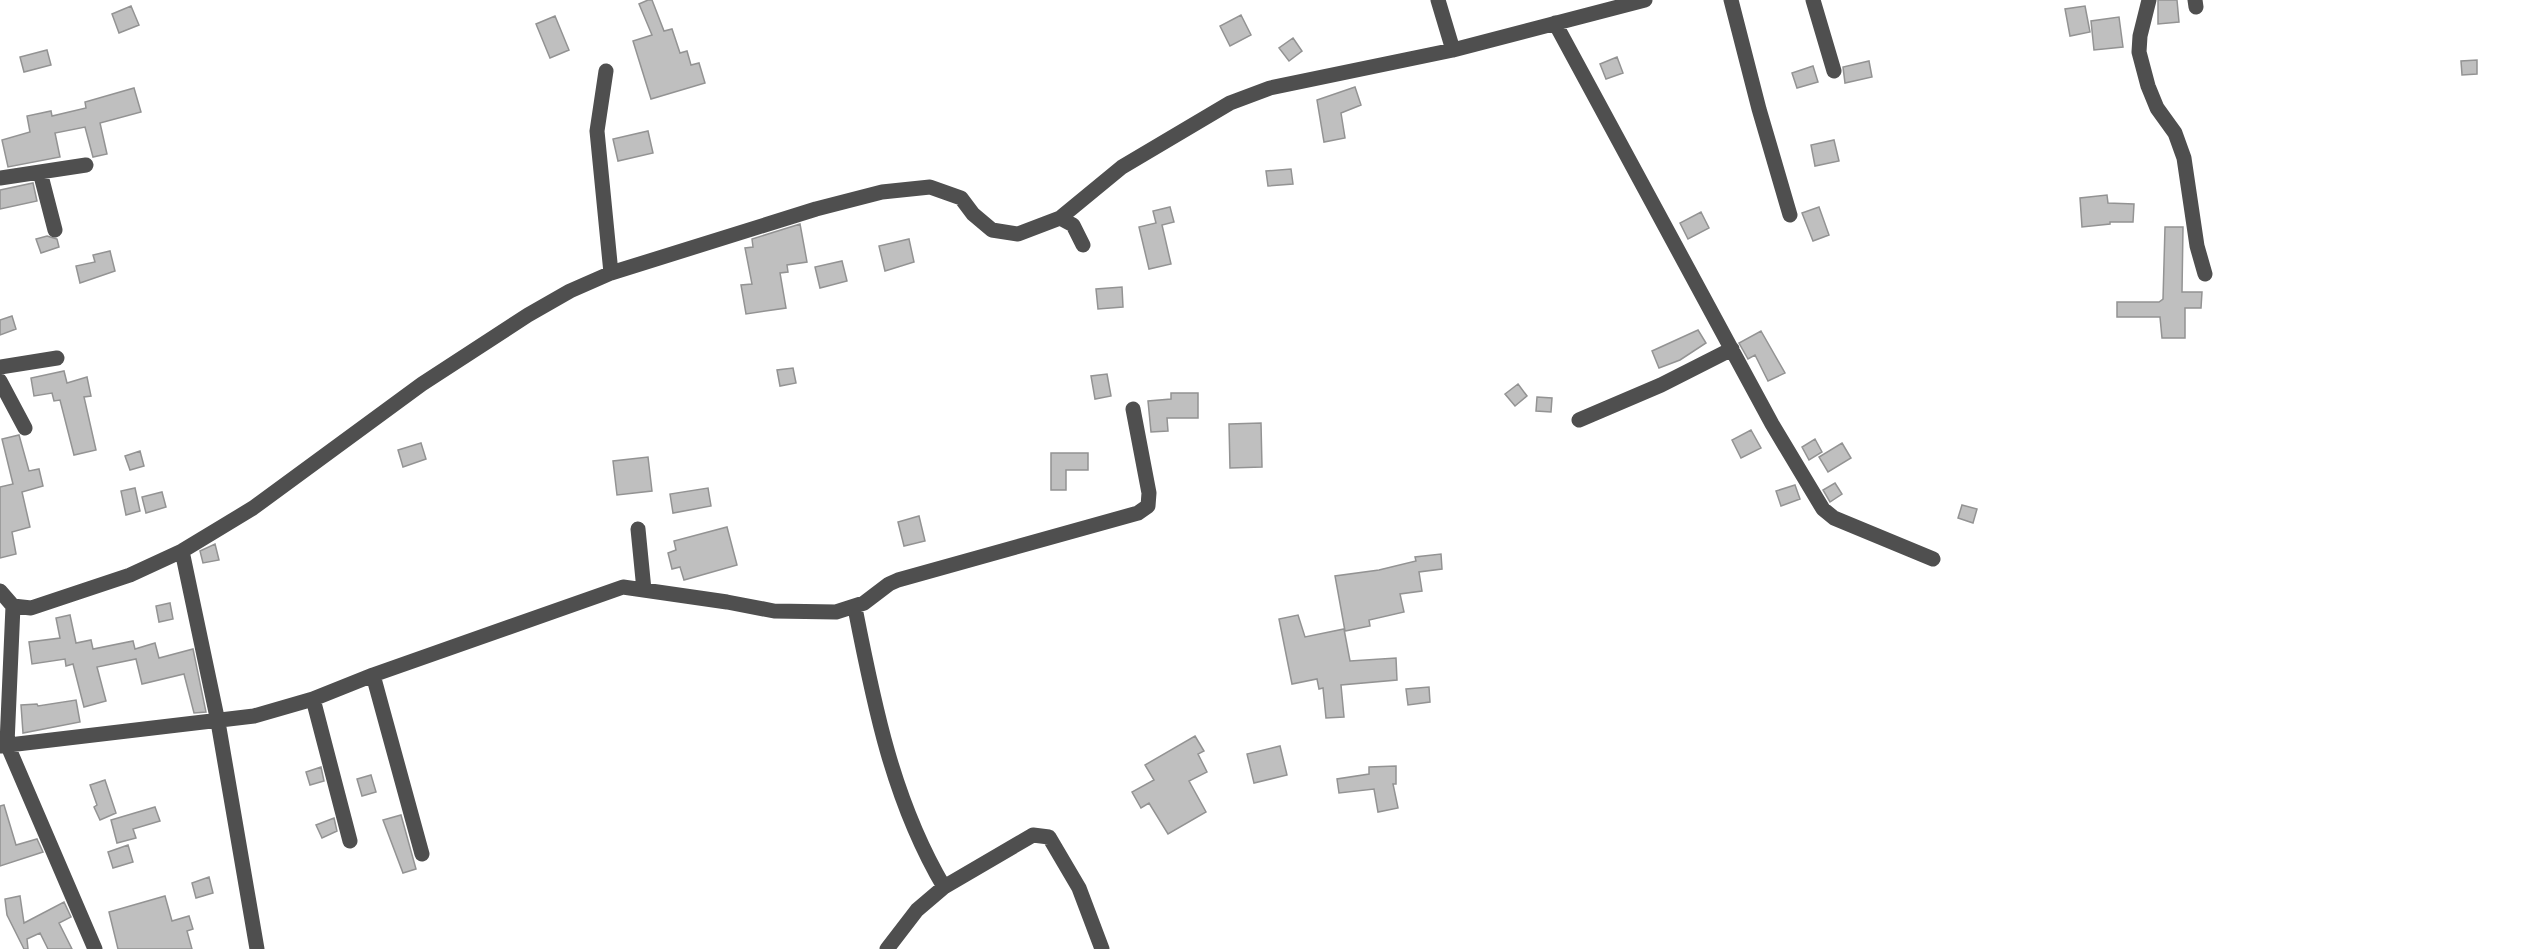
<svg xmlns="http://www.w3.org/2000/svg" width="2546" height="949" font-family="Jost,sans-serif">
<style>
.building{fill:#bfbfbf;stroke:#939393;stroke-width:1.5}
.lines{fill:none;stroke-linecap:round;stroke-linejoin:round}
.minor{stroke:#4f4f4f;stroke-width:15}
</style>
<rect width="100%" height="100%" fill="#fff"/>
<path class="building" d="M648,0H652L664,31L672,29L680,53L687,51L691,65L699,63L705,83L651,99L633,41L652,35L639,4Z
M2158,0H2177L2179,22L2158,24Z
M131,6L139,25L119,33L112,14Z
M2085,6L2090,32L2070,36L2065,9Z
M1241,15L1251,35L1230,46L1220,26Z
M555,16L569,50L550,58L536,24Z
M2119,17L2123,47L2094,50L2091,21Z
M1293,38L1302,51L1289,61L1279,48Z
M47,50L51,65L24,72L20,57Z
M1617,57L1623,73L1606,79L1600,64Z
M2477,60V74L2462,75L2461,61Z
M1869,61L1872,77L1845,83L1843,67Z
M1813,66L1818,82L1797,88L1792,73Z
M1355,87L1361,105L1341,113L1345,138L1324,142L1317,100Z
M134,88L141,112L100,123L107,154L93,157L85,127L55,133L60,157L8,167L2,140L30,132L27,116L51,111L52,116L86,108L85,102Z
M648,131L653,153L618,161L613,139Z
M1834,140L1839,161L1815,166L1811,145Z
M1291,169L1293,184L1268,186L1266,171Z
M33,183L37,201L0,209V190Z
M2107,195L2108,203L2134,204L2133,222H2110V224L2082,227L2080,198Z
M1170,207L1174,222L1162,225L1171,264L1149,269L1139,227L1156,223L1153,211Z
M1819,207L1829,235L1813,241L1802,213Z
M1701,212L1709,228L1688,239L1680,223Z
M800,224L807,262L787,265L788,272L780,273L786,308L746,314L741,285L752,284L745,248L753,247L752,239Z
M2165,227H2183L2182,292H2202L2201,308H2185V338H2162L2160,317H2117V302H2159L2163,299Z
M47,236L57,239L59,247L41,253L36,239Z
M909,239L914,262L885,271L879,246Z
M110,251L115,271L80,283L76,266L95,262L93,255Z
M842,261L847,281L820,288L815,267Z
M1122,287L1123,307L1098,309L1096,289Z
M12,316L16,329L0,335V320Z
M1698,330L1706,343L1680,360L1659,368L1652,351Z
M1761,331L1785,373L1768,381L1755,355L1748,359L1739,343Z
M793,368L796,383L780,386L777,370Z
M64,371L67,383L87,377L91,396L84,397L96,450L74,455L60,400L54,401L52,393L34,396L31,378Z
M1107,374L1111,396L1095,399L1091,376Z
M1518,384L1527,396L1515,406L1505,394Z
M1171,393H1198V418H1167L1168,431L1151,432L1148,401L1171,399Z
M1537,397L1552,398L1551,412L1536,411Z
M1261,423L1262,467L1230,468L1229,424Z
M1751,430L1761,448L1741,458L1732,440Z
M19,435L29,471L39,469L43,486L22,492L30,527L12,532L16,554L0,558V487L13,484L2,439Z
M1815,439L1822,452L1809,460L1802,447Z
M421,443L426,459L403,467L398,450Z
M1842,443L1851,458L1828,472L1819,457Z
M140,451L144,466L130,470L125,456Z
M1051,453H1088V470H1066V490H1051Z
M648,457L652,491L617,495L613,461Z
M1835,483L1842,494L1830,502L1823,490Z
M1795,485L1800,499L1781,506L1776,491Z
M135,488L140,511L126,515L121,491Z
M708,488L711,506L673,513L670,494Z
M162,492L166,507L146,513L142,497Z
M1962,505L1977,509L1973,523L1958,518Z
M919,516L925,541L904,546L898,522Z
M727,527L737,565L684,580L680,567L672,569L668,553L676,550L674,541Z
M215,544L219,560L203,563L200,551Z
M1441,554L1442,569L1419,572L1422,591L1400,594L1404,612L1369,620L1370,626L1345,631L1335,576L1379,570L1416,561L1415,557Z
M170,603L173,619L159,622L156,606Z
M70,615L76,643L91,640L93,649L133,641L135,649L155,643L159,658L193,649L206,712L194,713L184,674L142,684L136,659L97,667L106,701L84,707L73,664L66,666L65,659L32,664L29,642L60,638L56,618Z
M1298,615L1305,637L1344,629L1350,661L1396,658L1397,680L1341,685L1344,717L1326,718L1323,688L1319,689L1317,679L1292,684L1279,619Z
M1429,687L1430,702L1408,705L1406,689Z
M76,700L80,722L23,733L21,705L37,704L38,706Z
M1195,736L1204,751L1198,754L1207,772L1189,781L1206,812L1168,834L1149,803L1141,808L1132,792L1154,780L1145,765Z
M1280,746L1287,775L1254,783L1247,754Z
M1396,766V784H1393L1398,808L1378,812L1374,789L1339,793L1337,779L1369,774V767Z
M321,767L324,781L310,785L306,772Z
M371,775L376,792L362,796L357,779Z
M105,780L116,813L100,820L94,807L97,805L90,785Z
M4,805L16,845L37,839L43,852L0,866V806Z
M155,807L160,821L133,829L136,838L117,843L111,820Z
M401,815L416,869L403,873L383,820Z
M334,818L337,831L322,838L316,825Z
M128,845L133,862L113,868L108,852Z
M209,877L213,893L196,898L192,883Z
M20,896L24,923L64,902L71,917L59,923L72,949H48L40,933L27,939L28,949H24L7,915L5,899Z
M165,896L172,921L189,916L193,929L187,931L192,949H118L109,912Z"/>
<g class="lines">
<path class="minor" d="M1438,0L1453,50
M1731,0L1759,109L1790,215
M1813,0L1834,71
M2149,0L2140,36L2139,52L2148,86L2157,108L2175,133L2184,158L2197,246L2205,274
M2195,0L2196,7
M1555,23L1772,424L1823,509L1834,518L1933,559
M606,71L597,131L611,273
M40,172L55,230
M0,178L86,165
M1060,218L1073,225L1083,245
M0,367L57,358
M0,381L25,428
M1579,420L1661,385L1732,349
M638,529L644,590
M182,551L218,722L257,949
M0,591L13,606L31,608L130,575L182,551L253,508L422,384L528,315L570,291L611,273L816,209L882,192L930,187L961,198L973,214L992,230L1018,234L1060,218L1122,167L1230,103L1270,88L1453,50L1645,0
M13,606L7,744L95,949
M855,608C874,705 893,801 944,887L1033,835L1049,837L1079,888L1102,949
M373,675L422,854
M313,699L350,841
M0,746L254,716L313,699L373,675L623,587L727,602L774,611L836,612L864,603L889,584L898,580L1138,513L1148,506L1149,493L1133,409
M887,949L917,910L944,887"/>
</g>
</svg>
